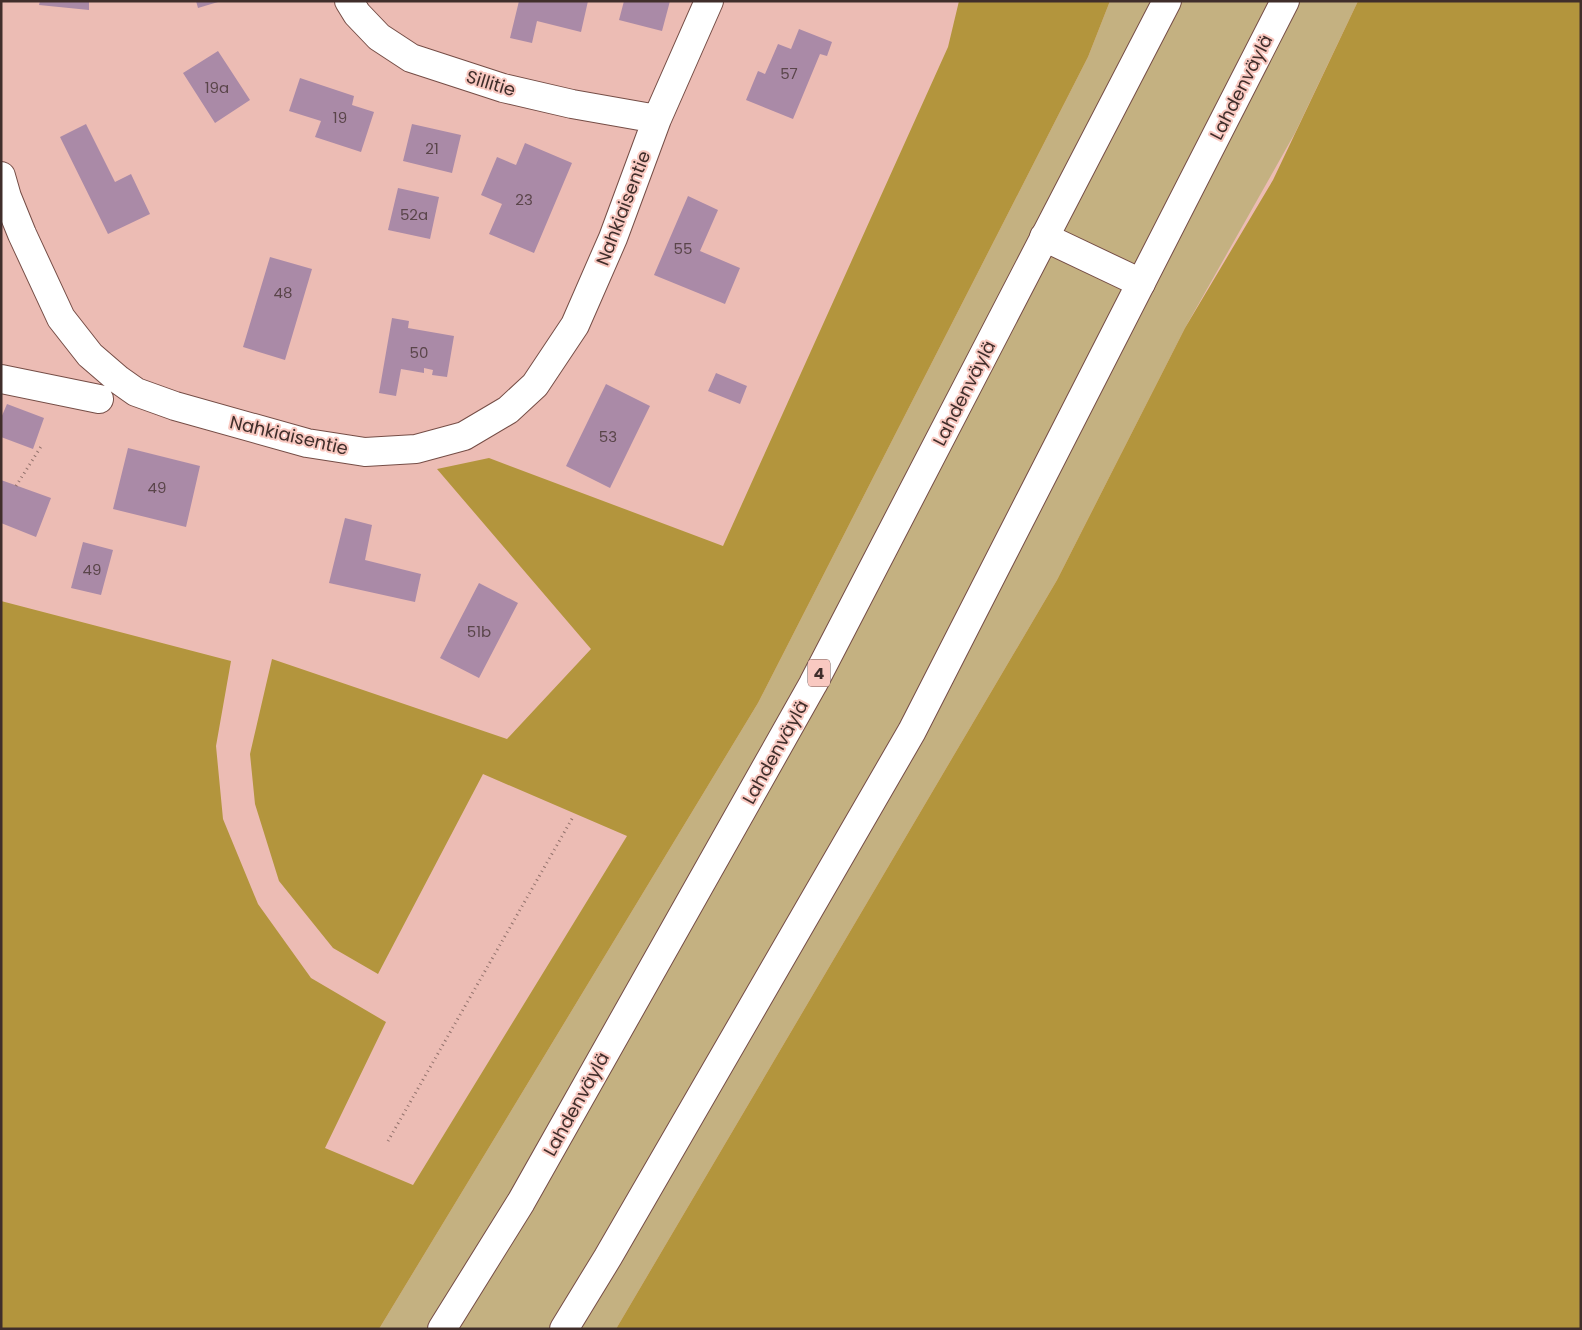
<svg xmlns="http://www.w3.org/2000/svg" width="1582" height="1330" font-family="Poppins,sans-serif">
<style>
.green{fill:#c4b181}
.forest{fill:#b3953d}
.building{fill:#aa8aa7}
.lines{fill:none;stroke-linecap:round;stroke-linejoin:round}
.minor-casing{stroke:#754d46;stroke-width:30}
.highway-casing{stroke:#754d46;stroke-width:30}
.path{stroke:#92726c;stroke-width:3;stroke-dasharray:1 4;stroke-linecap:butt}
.minor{stroke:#fff;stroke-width:28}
.highway{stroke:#fff;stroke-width:28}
.labels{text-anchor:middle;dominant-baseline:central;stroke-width:4;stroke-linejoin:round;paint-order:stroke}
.number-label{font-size:15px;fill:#5a454a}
.shield{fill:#f9c9c1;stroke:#785c58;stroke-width:1}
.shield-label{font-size:16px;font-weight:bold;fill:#402e2b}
.street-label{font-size:18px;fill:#402e2b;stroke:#f9c9c1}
</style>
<rect width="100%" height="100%" fill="#ecbcb4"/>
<path class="green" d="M1110,1H1358L1295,133L1185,328L1057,580L616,1329H379L758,703L1088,57Z"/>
<path class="forest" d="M959,1H1110L1088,57L758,703L379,1329H1V601L231,661L216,746L223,819L258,904L311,978L386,1022L325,1148L413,1185L627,836L483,774L378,974L333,948L279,881L255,804L250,754L272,659L507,739L591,649L437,469L489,458L723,546L948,47Z
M1358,1H1581V1329H616L1057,580L1185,328L1273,180Z"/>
<path class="building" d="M40,1H89V10L39,5Z
M196,1H218V2L198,8Z
M519,1H588L581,32L537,21L532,43L510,38Z
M624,1H670L662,31L619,20Z
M799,29L832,42L827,56L820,54L793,119L746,100L758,71L765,74L778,44L791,49Z
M218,51L250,100L215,123L183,73Z
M300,78L354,96L352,105L374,112L361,152L315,137L321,121L289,111Z
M86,124L115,182L131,174L150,214L108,234L60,137Z
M412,124L461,135L452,173L403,161Z
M525,143L572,163L534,253L489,234L502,204L481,195L497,157L516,165Z
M398,188L439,197L430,239L388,230Z
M688,196L718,210L700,251L740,268L725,304L654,275Z
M270,257L312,269L285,360L243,347Z
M392,318L409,321L408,328L454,336L447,377L432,375L433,370L424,368V373L401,369L396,396L379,393Z
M716,373L747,386L740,404L708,391Z
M606,384L650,406L610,488L566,466Z
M7,404L44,418L33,449L1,437V418Z
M128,448L200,466L186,527L113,509Z
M1,480L51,498L36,537L1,523Z
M345,518L372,525L365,560L421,574L415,602L329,583Z
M83,542L113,550L101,595L71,588Z
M479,583L518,603L479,678L440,658Z"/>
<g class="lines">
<g class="minor-casing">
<path id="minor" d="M349,1L357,14L379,37L411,58L503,88L572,104L657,119
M1,176L7,197L22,234L61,318L90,355L119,380L136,392L175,406L307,443L365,452L416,449L464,436L508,410L535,385L575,325L613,238L657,119L709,1
M1044,237L1141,283
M1,379L99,399"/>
</g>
<g class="highway-casing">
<path id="highway" d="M442,1329L521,1202L813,684L1167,1
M564,1329L608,1257L912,731L1285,1"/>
</g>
<path class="path" d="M16,486L42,445
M388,1141L573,817"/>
<use href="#minor" class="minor"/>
<use href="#highway" class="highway"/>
</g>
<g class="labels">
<g class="number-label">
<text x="789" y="73">57</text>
<text x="217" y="87">19a</text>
<text x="340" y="117">19</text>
<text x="432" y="148">21</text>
<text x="524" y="199">23</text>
<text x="414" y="214">52a</text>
<text x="683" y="248">55</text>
<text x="283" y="292">48</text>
<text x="419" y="352">50</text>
<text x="608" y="436">53</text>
<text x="157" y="487">49</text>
<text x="92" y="569">49</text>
<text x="479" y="631">51b</text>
</g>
<rect class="shield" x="808" y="659.5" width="22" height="27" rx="4"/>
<g class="shield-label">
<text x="819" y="673">4</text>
</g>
<g class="street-label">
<text transform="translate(491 83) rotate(17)">Sillitie</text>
<text transform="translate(1241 87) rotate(-63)">Lahdenväylä</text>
<text transform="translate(623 208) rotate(-69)">Nahkiaisentie</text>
<text transform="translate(964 393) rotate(-63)">Lahdenväylä</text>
<text transform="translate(289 435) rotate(13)">Nahkiaisentie</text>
<text transform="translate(775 752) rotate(-61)">Lahdenväylä</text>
<text transform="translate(576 1104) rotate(-61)">Lahdenväylä</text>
</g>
</g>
<rect width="1582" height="1330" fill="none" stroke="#402e2b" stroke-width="5"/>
</svg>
